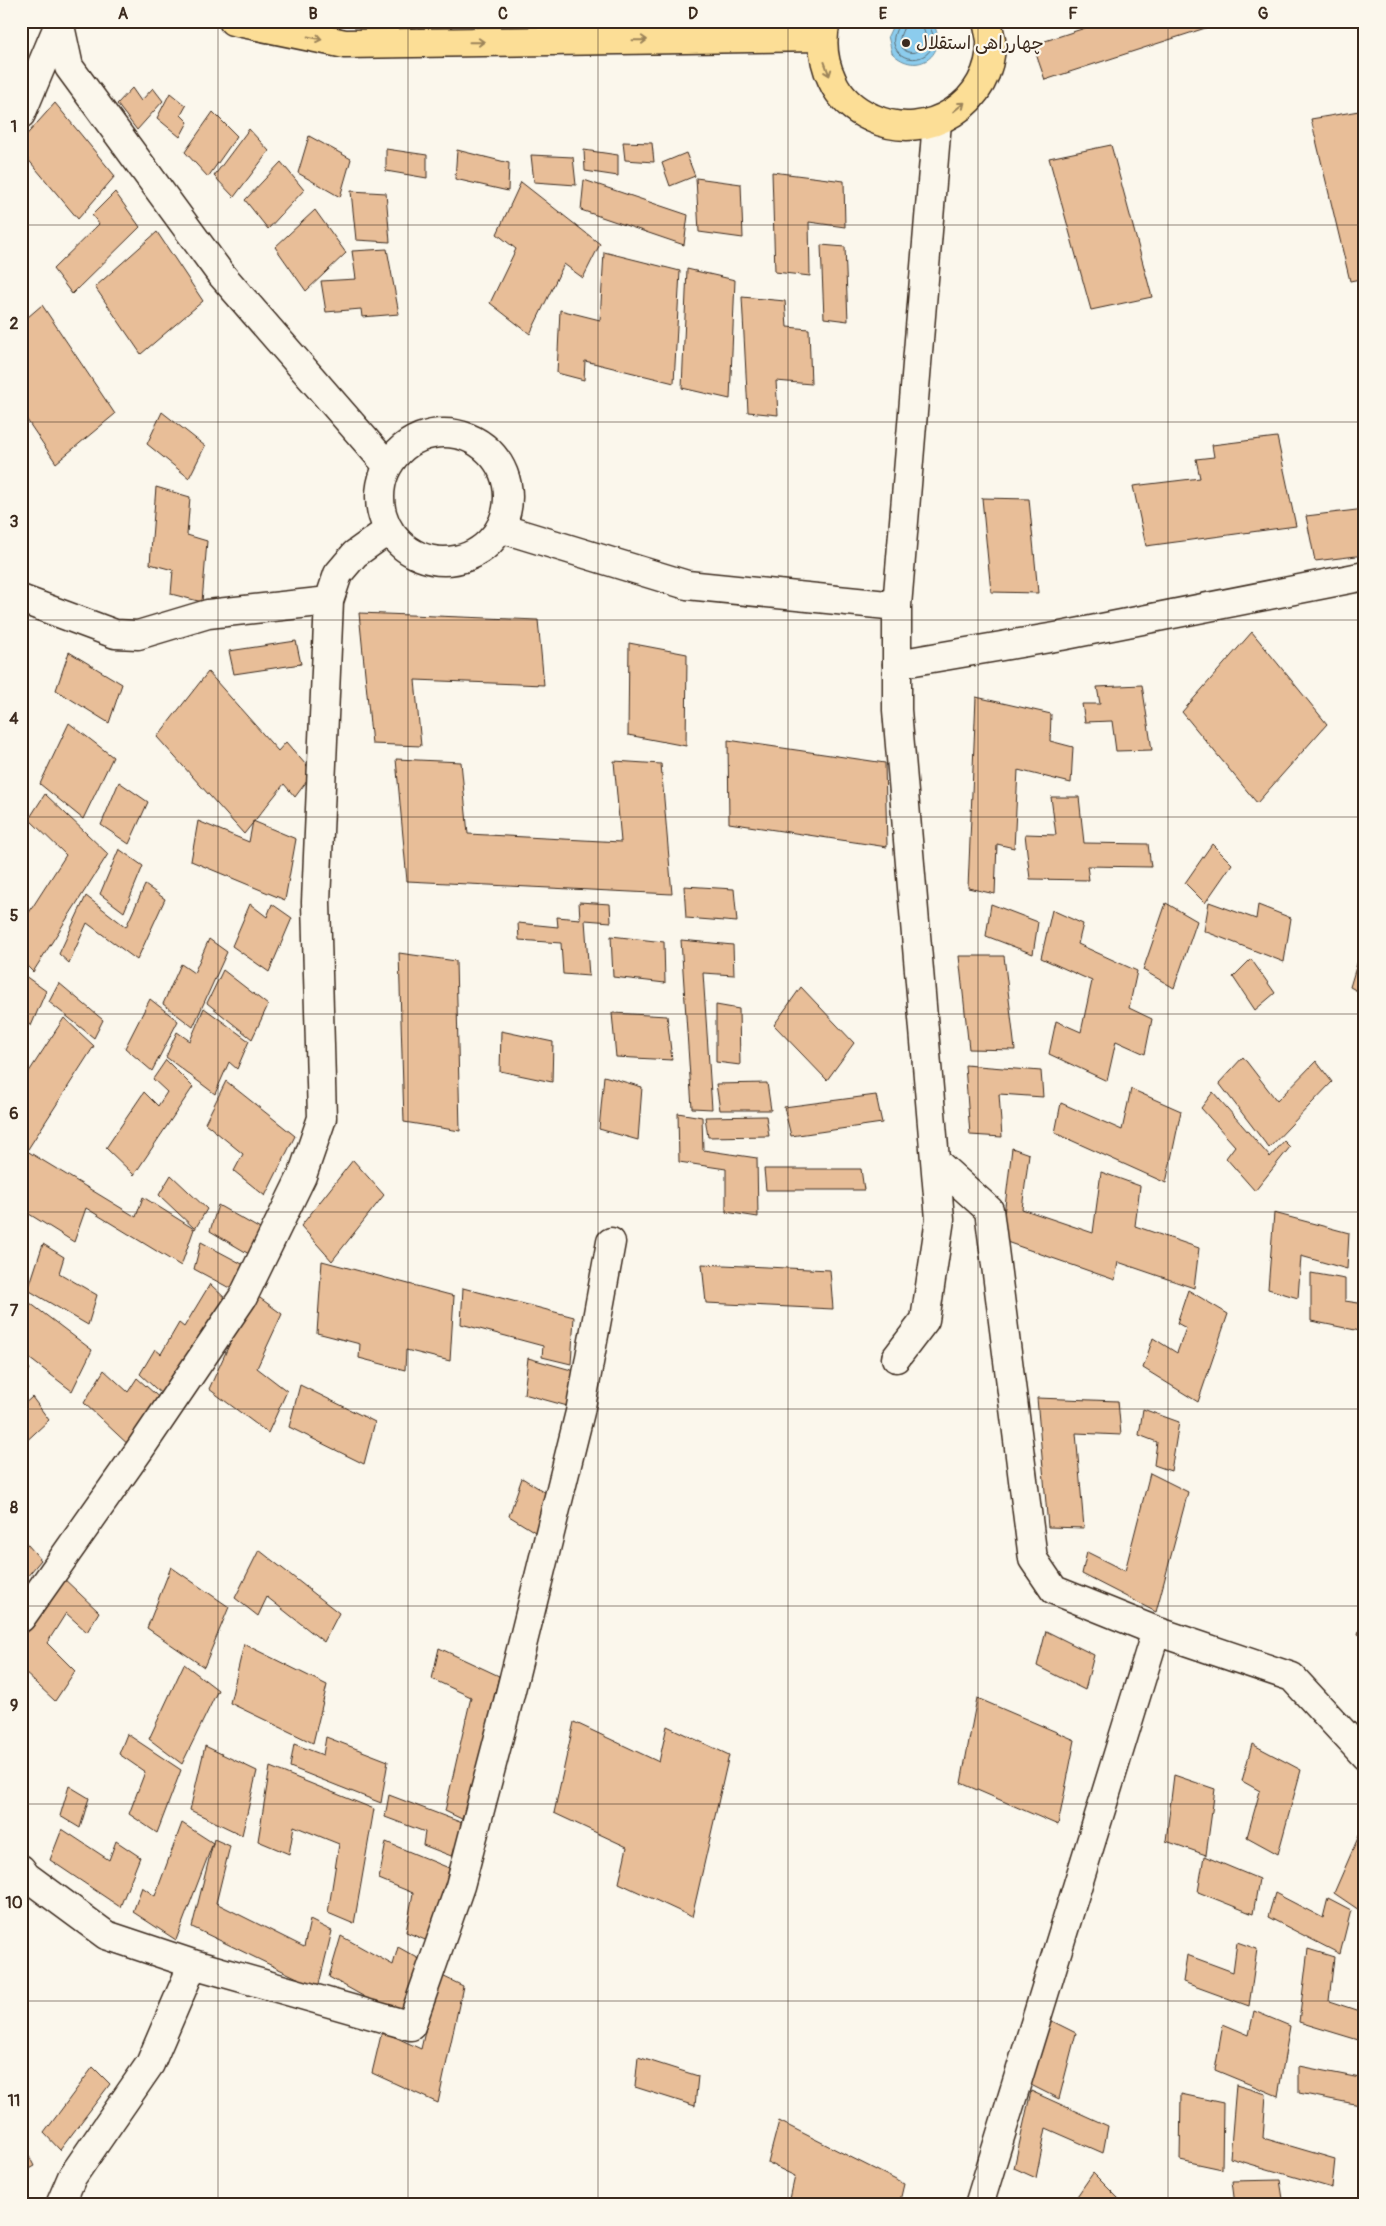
<svg xmlns="http://www.w3.org/2000/svg" width="1386" height="2226" font-family="Pangolin,'Playpen Sans Arabic',sans-serif">
<style>
.water{fill:#8ccced;stroke:#6c8b9a}
.lines{fill:none;stroke-linecap:round;stroke-linejoin:round}
.shore{stroke:#5b6b71;stroke-width:1}
.building{fill:#e8be98;stroke:#3b2a1e}
.minor-casing{stroke:#3b2a1e;stroke-width:31}
.tertiary-casing{stroke:#3b2a1e;stroke-width:31}
.primary-casing{stroke:#3b2a1e;stroke-width:31}
.minor{stroke:#fbf7ec;stroke-width:28}
.tertiary{stroke:#fbf7ec;stroke-width:28}
.primary{stroke:#fcde96;stroke-width:28}
.oneway{stroke:#9c845a}
.grid{fill:none;stroke:#3b2a1e;stroke-width:1;stroke-opacity:0.55}
.poi-dot{fill:#3b2a1e;stroke:#fbf7ec;stroke-width:2}
.labels{text-anchor:middle;dominant-baseline:central;stroke-width:4.5;stroke-linejoin:round;paint-order:stroke}
.poi-label{font-size:18px;fill:#3b2a1e;stroke:#fbf7ec;text-anchor:start}
.neatline{fill:none;stroke:#3b2a1e;stroke-width:2}
.grid-label{font-size:16px;text-anchor:middle;font-weight:bold;fill:#3b2a1e}
</style>
<rect width="100%" height="100%" fill="#fbf7ec"/>
<filter id="ink" filterUnits="userSpaceOnUse"><feTurbulence type="fractalNoise" baseFrequency=".02" numOctaves="2"/><feDisplacementMap in="SourceGraphic" scale="10" xChannelSelector="R" yChannelSelector="G"/><feConvolveMatrix kernelMatrix="1 2 1 2 8 2 1 2 1" color-interpolation-filters="sRGB"/></filter>
<g filter="url(#ink)">
<path class="water" d="M895,21L933,23C950,54 917,78 892,53L888,36Z"/>
<g class="lines">
<path class="shore" d="M899,21C898,29 892,35 894,44C899,64 928,63 933,44C936,35 929,29 928,21
M905,21C905,29 899,34 900,41C902,57 921,55 927,43L922,21"/>
</g>
<path class="building" d="M1106,21H1227L1045,80L1033,45Z
M132,88L141,101L153,88L163,101L137,130L117,104Z
M170,93L186,106L181,115L188,122L180,137L157,118Z
M55,103L115,176L78,219L21,151V141Z
M1365,110V278L1350,281L1311,119Z
M213,112L237,136L208,177L185,152Z
M249,129L269,151L234,197L214,176Z
M309,136L351,159L340,197L298,173Z
M623,142L652,143L654,162L625,160Z
M1111,145L1152,297L1091,310L1049,158Z
M386,149L427,155V178L386,171Z
M457,150L509,163L508,191L455,179Z
M584,150L618,155V176L585,171Z
M686,153L695,176L670,186L662,163Z
M531,155L573,157L576,185L534,182Z
M281,162L304,190L268,229L245,200Z
M772,172L844,181L845,227L809,222L810,276L775,272Z
M696,178L741,184L743,238L699,232Z
M584,180L688,215L684,245L581,210Z
M521,182L600,244L583,278L564,264L530,334L490,303L516,249L497,234Z
M351,191L386,193L390,242L356,240Z
M115,192L140,227L72,294L53,269L99,224L92,215Z
M315,210L346,253L306,291L275,247Z
M157,232L203,301L141,354L95,287Z
M821,245L845,247L848,321L824,318Z
M387,249L399,314L362,317L361,309L326,312L321,281L356,279L352,251Z
M604,252L680,271L674,383L585,361L584,380L557,373L560,310L600,320Z
M687,269L735,280L730,399L682,388Z
M742,297L785,301L787,327L809,329L811,384L776,381L778,415L748,412Z
M42,305L115,414L56,463L21,411V323Z
M162,412L205,446L189,478L147,444Z
M1277,437L1296,526L1146,546L1133,486L1200,478L1196,459L1214,457L1212,445Z
M156,487L190,497L187,535L207,541L202,602L171,594L173,570L150,564Z
M982,498L1029,499L1038,593L991,592Z
M1365,509V555L1315,561L1306,516Z
M359,613L538,620L544,685L415,680L421,746L372,744Z
M1252,632L1327,724L1257,803L1182,712Z
M296,641L301,664L234,674L229,651Z
M629,643L687,654L686,746L628,735Z
M69,652L122,684L109,723L56,690Z
M208,672L278,751L286,742L313,773L295,797L284,784L244,834L157,737Z
M1142,685L1152,750L1116,751L1112,721L1085,722L1082,704H1100L1097,687Z
M976,697L1051,714L1050,741L1073,747L1071,783L1018,770L1014,848L997,844L995,894L968,888Z
M69,723L113,757L83,819L40,784Z
M728,740L885,763L887,847L729,823Z
M396,759L461,762L468,834L621,842L614,761L661,764L672,894L407,881Z
M119,782L148,802L129,844L101,825Z
M45,794L108,854L33,972L21,960V925L66,855L29,819Z
M1051,797H1079L1084,843L1148,844L1151,867L1087,866L1089,880L1030,879L1025,834L1056,835Z
M198,821L249,842L253,821L296,839L285,900L191,861Z
M1212,844L1232,864L1205,903L1185,883Z
M119,849L143,866L124,912L100,894Z
M145,885L165,899L137,960L87,923L69,963L59,954L86,896L126,927Z
M684,886L734,889L737,922L686,918Z
M579,902L610,904L611,922L585,920L589,976L563,974L561,943L519,940L518,923L558,927L557,917L580,919Z
M1209,902L1256,919L1258,905L1291,918L1284,962L1204,931Z
M1166,903L1197,921L1174,988L1143,970Z
M250,904L267,917L272,904L292,918L269,972L232,946Z
M991,904L1038,922L1033,954L986,936Z
M1052,910L1083,924L1078,944L1137,971L1129,1008L1152,1019L1145,1054L1116,1041L1107,1081L1049,1054L1056,1021L1081,1032L1092,981L1041,958Z
M611,936L664,942L665,983L613,977Z
M1365,937V995L1350,987Z
M209,939L227,952L193,1027L163,1004L181,964L194,973Z
M681,940L733,945L734,975L703,973L712,1109L692,1108Z
M399,953L456,961L460,1131L404,1122Z
M959,956H1004L1015,1050L969,1049Z
M1251,959L1275,993L1255,1010L1233,977Z
M223,970L268,1005L252,1039L207,1003Z
M21,973L46,991L31,1026L21,1018Z
M59,983L103,1020L94,1038L49,1002Z
M801,987L854,1043L827,1080L774,1025Z
M150,999L178,1021L152,1071L125,1048Z
M716,1005L739,1009L740,1065L716,1062Z
M1365,1006V1035L1360,1033Z
M204,1008L249,1041L237,1069L229,1062L215,1094L166,1057L177,1032L190,1041Z
M612,1013L667,1016L672,1060L616,1057Z
M64,1018L94,1046L21,1160V1084Z
M501,1031L553,1042L552,1082L500,1071Z
M1243,1057L1277,1101L1316,1061L1332,1082L1269,1148L1219,1083Z
M166,1060L193,1087L134,1175L106,1148L144,1092L158,1106L167,1092L153,1079Z
M965,1065L1041,1071L1043,1097L999,1094L1002,1137L970,1135Z
M604,1076L642,1087L638,1140L599,1129Z
M226,1081L295,1136L265,1196L234,1171L243,1154L205,1123Z
M767,1083L771,1110H720L716,1084Z
M1131,1089L1181,1111L1166,1183L1055,1133L1061,1103L1122,1130Z
M1213,1092L1270,1157L1284,1141L1290,1147L1255,1191L1226,1158L1235,1146L1201,1108Z
M876,1095L882,1123L791,1136L784,1107Z
M678,1113L702,1117L703,1150L757,1158L758,1217L726,1212V1169L679,1162Z
M766,1116L769,1136L708,1137L705,1117Z
M1012,1148L1029,1154L1022,1209L1093,1233L1101,1172L1140,1186L1135,1226L1199,1248L1194,1288L1118,1262L1115,1280L1001,1240Z
M27,1151L136,1217L143,1197L194,1229L181,1266L86,1208L74,1242L21,1209V1169Z
M353,1160L384,1195L332,1261L301,1226Z
M764,1169H861L864,1190H766Z
M171,1175L207,1209L195,1229L159,1195Z
M218,1205L262,1230L254,1257L210,1231Z
M1274,1213L1349,1233L1347,1269L1301,1256L1298,1298L1268,1289Z
M201,1242L244,1265L237,1292L194,1269Z
M43,1244L64,1257L59,1273L97,1295L88,1325L28,1290Z
M322,1261L454,1296L450,1361L406,1350L405,1370L359,1358L360,1344L317,1333Z
M702,1264L830,1270L833,1309L706,1303Z
M1311,1273L1345,1279V1301L1365,1304V1332L1311,1321Z
M210,1284L227,1300L168,1400L140,1374L155,1349L161,1354L179,1323L184,1327Z
M463,1288L574,1317L571,1364L542,1357L543,1346L461,1324Z
M1188,1290L1228,1314L1198,1402L1143,1368L1153,1338L1177,1353L1186,1328L1177,1323Z
M253,1293L282,1314L257,1368L287,1391L268,1433L209,1389Z
M26,1300L92,1350L72,1391L21,1352V1310Z
M528,1358L575,1371L571,1407L524,1394Z
M21,1360L30,1369L21,1382Z
M104,1370L128,1392L137,1378L163,1401L133,1449L84,1403Z
M300,1385L375,1422L364,1464L289,1427Z
M32,1397L49,1420L21,1446V1407Z
M1037,1398L1118,1401L1121,1435L1076,1433L1084,1528L1048,1527Z
M1143,1409L1179,1422L1171,1471L1154,1465L1157,1442L1139,1435Z
M1150,1473L1188,1492L1156,1612L1082,1574L1087,1552L1125,1571Z
M522,1478L548,1494L535,1532L509,1516Z
M21,1537L41,1560L21,1584Z
M259,1550L339,1613L324,1642L267,1597L258,1616L235,1598Z
M171,1567L229,1607L204,1667L147,1628Z
M60,1575L99,1612L87,1632L66,1613L47,1643L75,1671L55,1701L21,1669V1635Z
M1365,1611V1638L1358,1634Z
M1046,1631L1094,1655L1085,1690L1037,1666Z
M244,1644L327,1685L313,1743L230,1703Z
M439,1648L499,1676L466,1821L445,1811L471,1697L432,1679Z
M184,1664L218,1690L182,1764L149,1739Z
M977,1698L1075,1740L1058,1825L961,1783Z
M574,1722L659,1762L667,1726L729,1755L692,1917L619,1883L627,1847L554,1813Z
M127,1734L181,1770L157,1833L129,1814L145,1772L119,1754Z
M326,1737L388,1761L381,1803L290,1767L294,1744L323,1755Z
M1252,1744L1301,1770L1278,1854L1247,1837L1260,1791L1242,1781Z
M205,1746L257,1771L242,1835L190,1810Z
M270,1767L374,1809L354,1924L328,1913L339,1844L294,1826L289,1854L258,1841Z
M1174,1775L1215,1789L1206,1855L1166,1841Z
M69,1786L89,1798L80,1828L60,1816Z
M389,1795L465,1824L459,1859L423,1845L425,1832L385,1817Z
M182,1823L213,1843L176,1940L133,1912L142,1887L155,1896Z
M62,1829L109,1860L116,1841L140,1857L120,1907L50,1860Z
M1361,1831L1365,1834V1897L1359,1910L1334,1893Z
M214,1839L230,1846L216,1903L304,1947L310,1920L332,1931L318,1988L192,1927Z
M386,1842L449,1868L435,1944L406,1932L413,1893L379,1879Z
M1204,1856L1259,1879L1253,1914L1198,1892Z
M1275,1893L1323,1918L1328,1898L1351,1910L1340,1954L1268,1917Z
M341,1936L393,1965L398,1947L423,1961L406,2020L329,1977Z
M1237,1942L1257,1949L1249,2006L1183,1982L1187,1955L1233,1972Z
M1308,1949L1334,1957L1329,2001L1365,2013V2042L1299,2022Z
M438,1974L463,1986L438,2103L372,2073L382,2031L421,2049Z
M1254,2011L1290,2026L1278,2096L1215,2070L1223,2024L1249,2035Z
M1048,2019L1076,2033L1059,2099L1031,2085Z
M638,2057L698,2076L695,2106L635,2087Z
M1299,2066L1365,2079V2106L1299,2093Z
M93,2067L110,2084L60,2150L44,2133Z
M1236,2085L1266,2094L1263,2138L1335,2159L1332,2188L1230,2158Z
M1031,2091L1108,2126L1103,2153L1046,2128L1036,2178L1014,2168Z
M1181,2094L1223,2103L1222,2169L1180,2160Z
M779,2121L904,2184L899,2205H883L875,2201L874,2205H801L790,2199L795,2176L768,2163Z
M21,2140L34,2166L21,2173Z
M1093,2173L1125,2205H1071Z
M1280,2180L1284,2205H1235L1232,2181Z"/>
<g class="lines">
<g class="minor-casing">
<path id="minor" d="M59,21L69,67L220,273L387,465
M21,114L59,24
M380 497a64 64 0 1 1 128 0a64 64 0 1 1-128 0Z
M503,523L510,531L687,585L897,606
M21,599L115,634L138,635L208,614L329,601
M936,1162L989,1210L1033,1559L1054,1590L1156,1631L1292,1677L1365,1756
M896,1358L925,1320L940,1219L897,710V606L937,122
M21,1618L140,1449L243,1297L302,1176L322,1118L316,902L329,601L338,574L355,554L387,531
M21,1869L26,1876L106,1935L193,1964L411,2026L460,1886L505,1714L580,1412L611,1242
M60,2205L72,2177L150,2064L193,1964
M979,2205L1156,1631"/>
</g>
<g class="tertiary-casing">
<path id="tertiary" d="M897,664L1061,636L1365,576"/>
</g>
<g class="primary-casing">
<path id="primary" d="M233,21L345,44L822,37
M826,21C821,42 823,61 832,80C840,98 854,110 872,118C927,144 993,103 991,40C990,34 988,27 987,21"/>
</g>
<use href="#minor" class="minor"/>
<use href="#tertiary" class="tertiary"/>
<use href="#primary" class="primary"/>
</g>
<defs><path id="oneway-shaft" d="M-6 0H5M1.5-3L5.5 0L1.5 3" fill="none" stroke-width="1.6" stroke-linecap="round" stroke-linejoin="round" transform="scale(1.25)"/></defs>
<g class="oneway">
<use href="#oneway-shaft" transform="translate(315 38) rotate(11)"/>
<use href="#oneway-shaft" transform="translate(640 40) rotate(-1)"/>
<use href="#oneway-shaft" transform="translate(477 42) rotate(-1)"/>
<use href="#oneway-shaft" transform="translate(827 69) rotate(70)"/>
<use href="#oneway-shaft" transform="translate(959 107) rotate(-39)"/>
</g>
</g>
<path class="grid" d="M218,21V2205M408,21V2205M598,21V2205M788,21V2205M978,21V2205M1168,21V2205M21,225H1365M21,422H1365M21,620H1365M21,817H1365M21,1014H1365M21,1212H1365M21,1409H1365M21,1606H1365M21,1804H1365M21,2001H1365"/>
<circle class="poi-dot" cx="906" cy="43" r="5"/>
<g class="labels">
<g class="poi-label">
<text x="916" y="43">چهارراهی استقلال</text>
</g>
</g>
<rect width="1386" height="2226" fill="none" stroke="#fbf7ec" stroke-width="55"/>
<rect x="28" y="28" width="1330" height="2170" class="neatline"/>
<g class="grid-label">
<text x="123" y="19">A</text>
<text x="313" y="19">B</text>
<text x="503" y="19">C</text>
<text x="693" y="19">D</text>
<text x="883" y="19">E</text>
<text x="1073" y="19">F</text>
<text x="1263" y="19">G</text>
<text x="14" y="132">1</text>
<text x="14" y="329">2</text>
<text x="14" y="527">3</text>
<text x="14" y="724">4</text>
<text x="14" y="921">5</text>
<text x="14" y="1119">6</text>
<text x="14" y="1316">7</text>
<text x="14" y="1513">8</text>
<text x="14" y="1711">9</text>
<text x="14" y="1908">10</text>
<text x="14" y="2106">11</text>
</g>
</svg>
